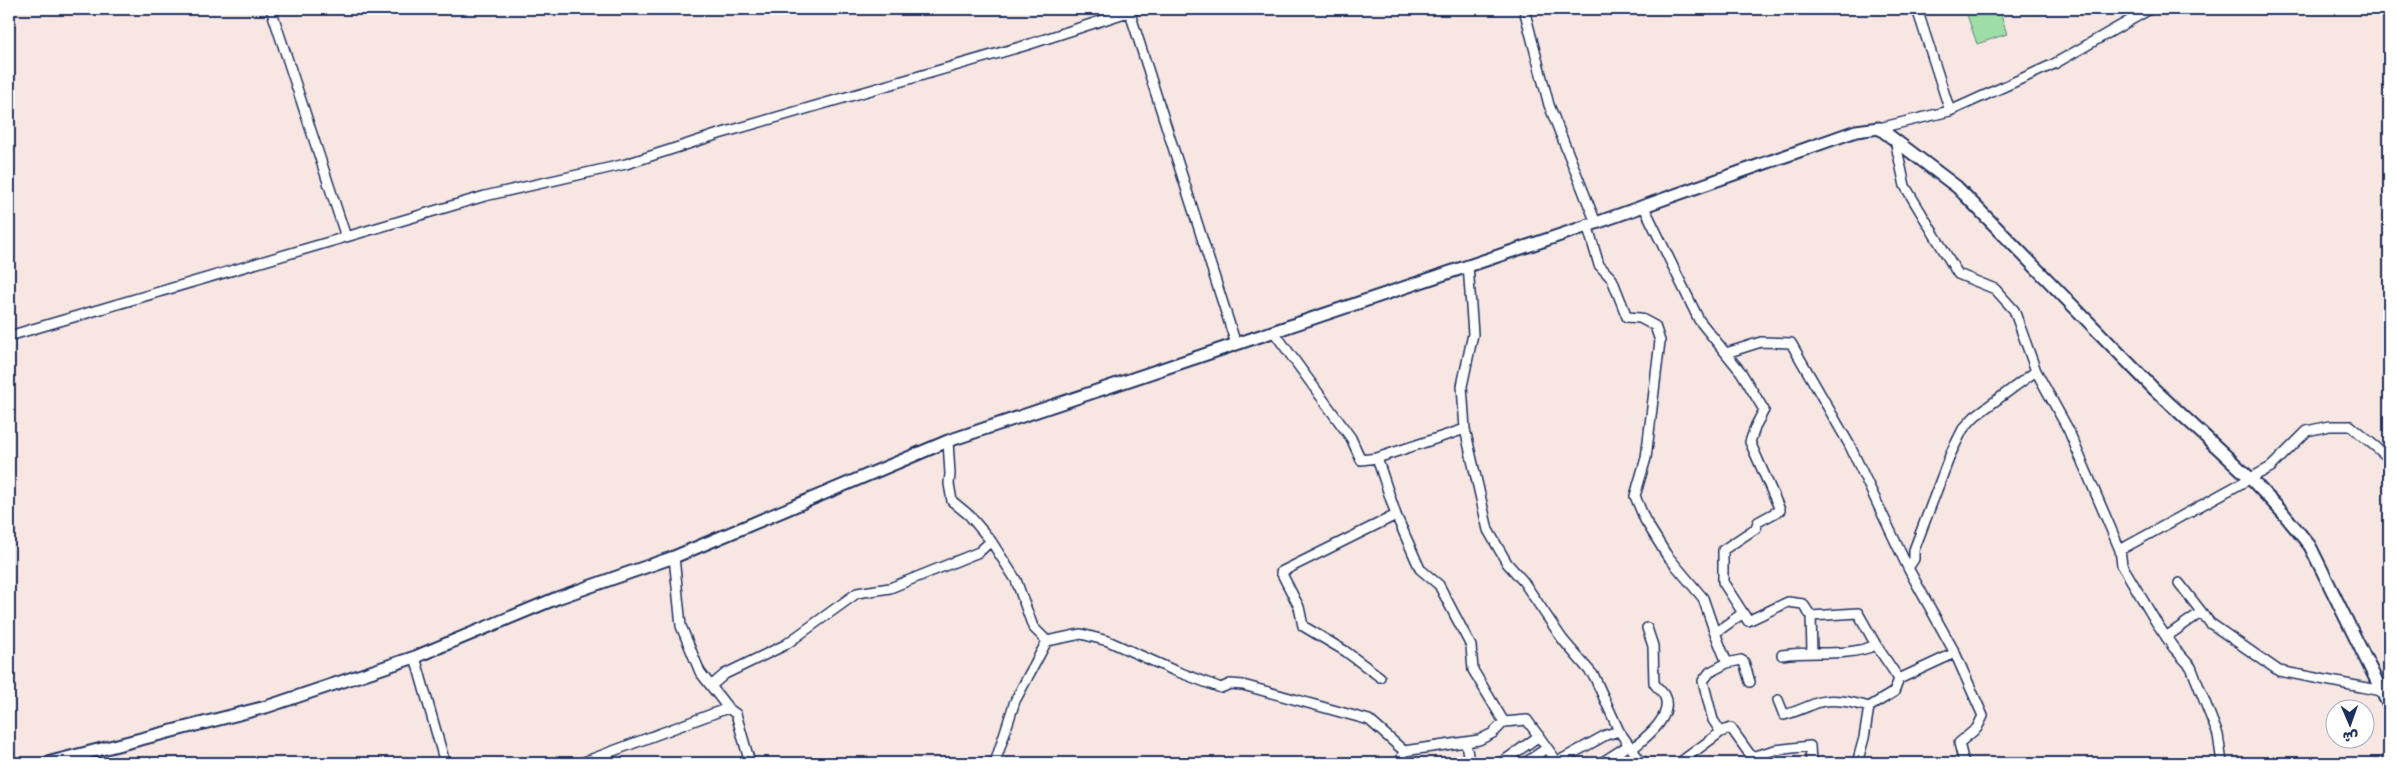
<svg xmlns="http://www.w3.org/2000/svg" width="2398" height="772" font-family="'Shantell Sans','Playpen Sans Arabic',sans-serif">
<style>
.green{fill:#9edda6;stroke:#5c8682}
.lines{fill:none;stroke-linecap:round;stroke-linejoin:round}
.minor-casing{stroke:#1b2f5e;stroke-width:12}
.tertiary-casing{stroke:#1b2f5e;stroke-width:15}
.minor{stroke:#fff;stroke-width:9}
.tertiary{stroke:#fff;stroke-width:11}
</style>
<rect width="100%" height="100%" fill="#f7e6e2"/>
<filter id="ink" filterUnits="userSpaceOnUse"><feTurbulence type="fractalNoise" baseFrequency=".02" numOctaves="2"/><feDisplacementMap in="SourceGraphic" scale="10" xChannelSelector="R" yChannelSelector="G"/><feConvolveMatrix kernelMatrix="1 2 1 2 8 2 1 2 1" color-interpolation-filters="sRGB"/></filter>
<g filter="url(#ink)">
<path class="green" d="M1965,9H1999L2007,34L1977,44Z"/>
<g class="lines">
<g class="minor-casing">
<path id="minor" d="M1131,9L1130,13L1236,344
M1524,9L1549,105L1596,223
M1917,9L1950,111
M1879,128L1950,111L2054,64L2150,9
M1895,140L1905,186L1958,274L1995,289L2014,310L2036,371L2068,429L2120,550L2122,565L2156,622L2173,647L2191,667L2218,735L2222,763
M1643,205L1699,320L1741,372L1764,410L1756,425L1750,442L1780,510L1758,522L1756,528L1723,550V582L1743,613L1715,633L1727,663L1710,672L1703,681L1713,720L1721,732L1679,763
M1587,224L1599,265L1612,279L1627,317L1640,318L1655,326L1660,341L1646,458L1635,496L1645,520L1666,554L1703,598L1715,633
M346,237L485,196L626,164L719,134L1027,45L1137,9
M1274,332L1351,438L1361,460L1377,458L1465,429L1462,386L1473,334L1468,265
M9,336L346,237L271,9
M1726,353L1761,342L1791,343L1849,444L1908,568L1955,653L1983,716L1977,728L1959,743L1964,763
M1465,429L1488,530L1507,563L1523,581L1563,640L1594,676L1619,731L1639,759L1646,763
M948,441L950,474L949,484L952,501L969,515L991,541L1016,580L1033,627L1047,641
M1377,458L1396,515L1420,569L1439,585L1471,646L1473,670L1504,722L1527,720L1558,763
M2120,550L2271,467L2307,431L2329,426H2351L2389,458
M674,557L681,626L700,672L728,708L736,714L750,763
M1908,568L1914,559V550L1951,453L1963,429L1975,416L2036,371
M2179,583L2210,623L2279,671L2382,691
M1743,613L1748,621L1788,602L1803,604L1811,616
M2166,637L2200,613
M1812,652L1811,616L1858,613L1876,645
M1782,655C1814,650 1845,658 1876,645L1899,679L1955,653
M415,657L445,763
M1727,663L1741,660L1744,662L1750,682
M1380,677L1345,651L1303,626L1299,607L1281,572L1396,515
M711,686L725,674L785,645L857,593L890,588L979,552L991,541
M1778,700L1784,715C1795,712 1804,708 1814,704C1831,697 1852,702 1869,707L1894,692L1899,679
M1721,732L1731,728L1756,763
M1466,742L1469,763
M1632,749C1645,738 1675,716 1664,695C1662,691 1657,688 1654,683L1653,646L1647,628
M1751,757L1775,750L1810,746L1811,763
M1557,762L1606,735L1619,731
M581,763L728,708
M995,763L1015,701L1047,641L1081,634L1108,641L1173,670L1221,688L1230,684L1243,685L1369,720L1404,751
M1400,763L1404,751L1479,740L1493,733L1504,722
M1501,763L1539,736
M1525,763L1547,748
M1601,763L1629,745
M1857,763L1864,738L1869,707"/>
</g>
<g class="tertiary-casing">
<path id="tertiary" d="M47,763L266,707L415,657L557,598L674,557L948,441L1596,223L1856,131L1879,128L1957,187L2154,389L2250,478L2283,513L2310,546L2389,706"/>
</g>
<use href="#minor" class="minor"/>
<use href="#tertiary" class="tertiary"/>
</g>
</g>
<rect width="2398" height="772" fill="none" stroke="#fff" stroke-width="30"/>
<rect x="15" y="15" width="2368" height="742" fill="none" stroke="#1b2f5e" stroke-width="2" filter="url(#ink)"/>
<g transform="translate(2350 724) rotate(178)"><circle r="24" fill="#ffffff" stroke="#a4acbf"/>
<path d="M0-4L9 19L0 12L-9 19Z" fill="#1b2f5e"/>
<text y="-8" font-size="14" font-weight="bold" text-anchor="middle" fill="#1b2f5e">ش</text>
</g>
</svg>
